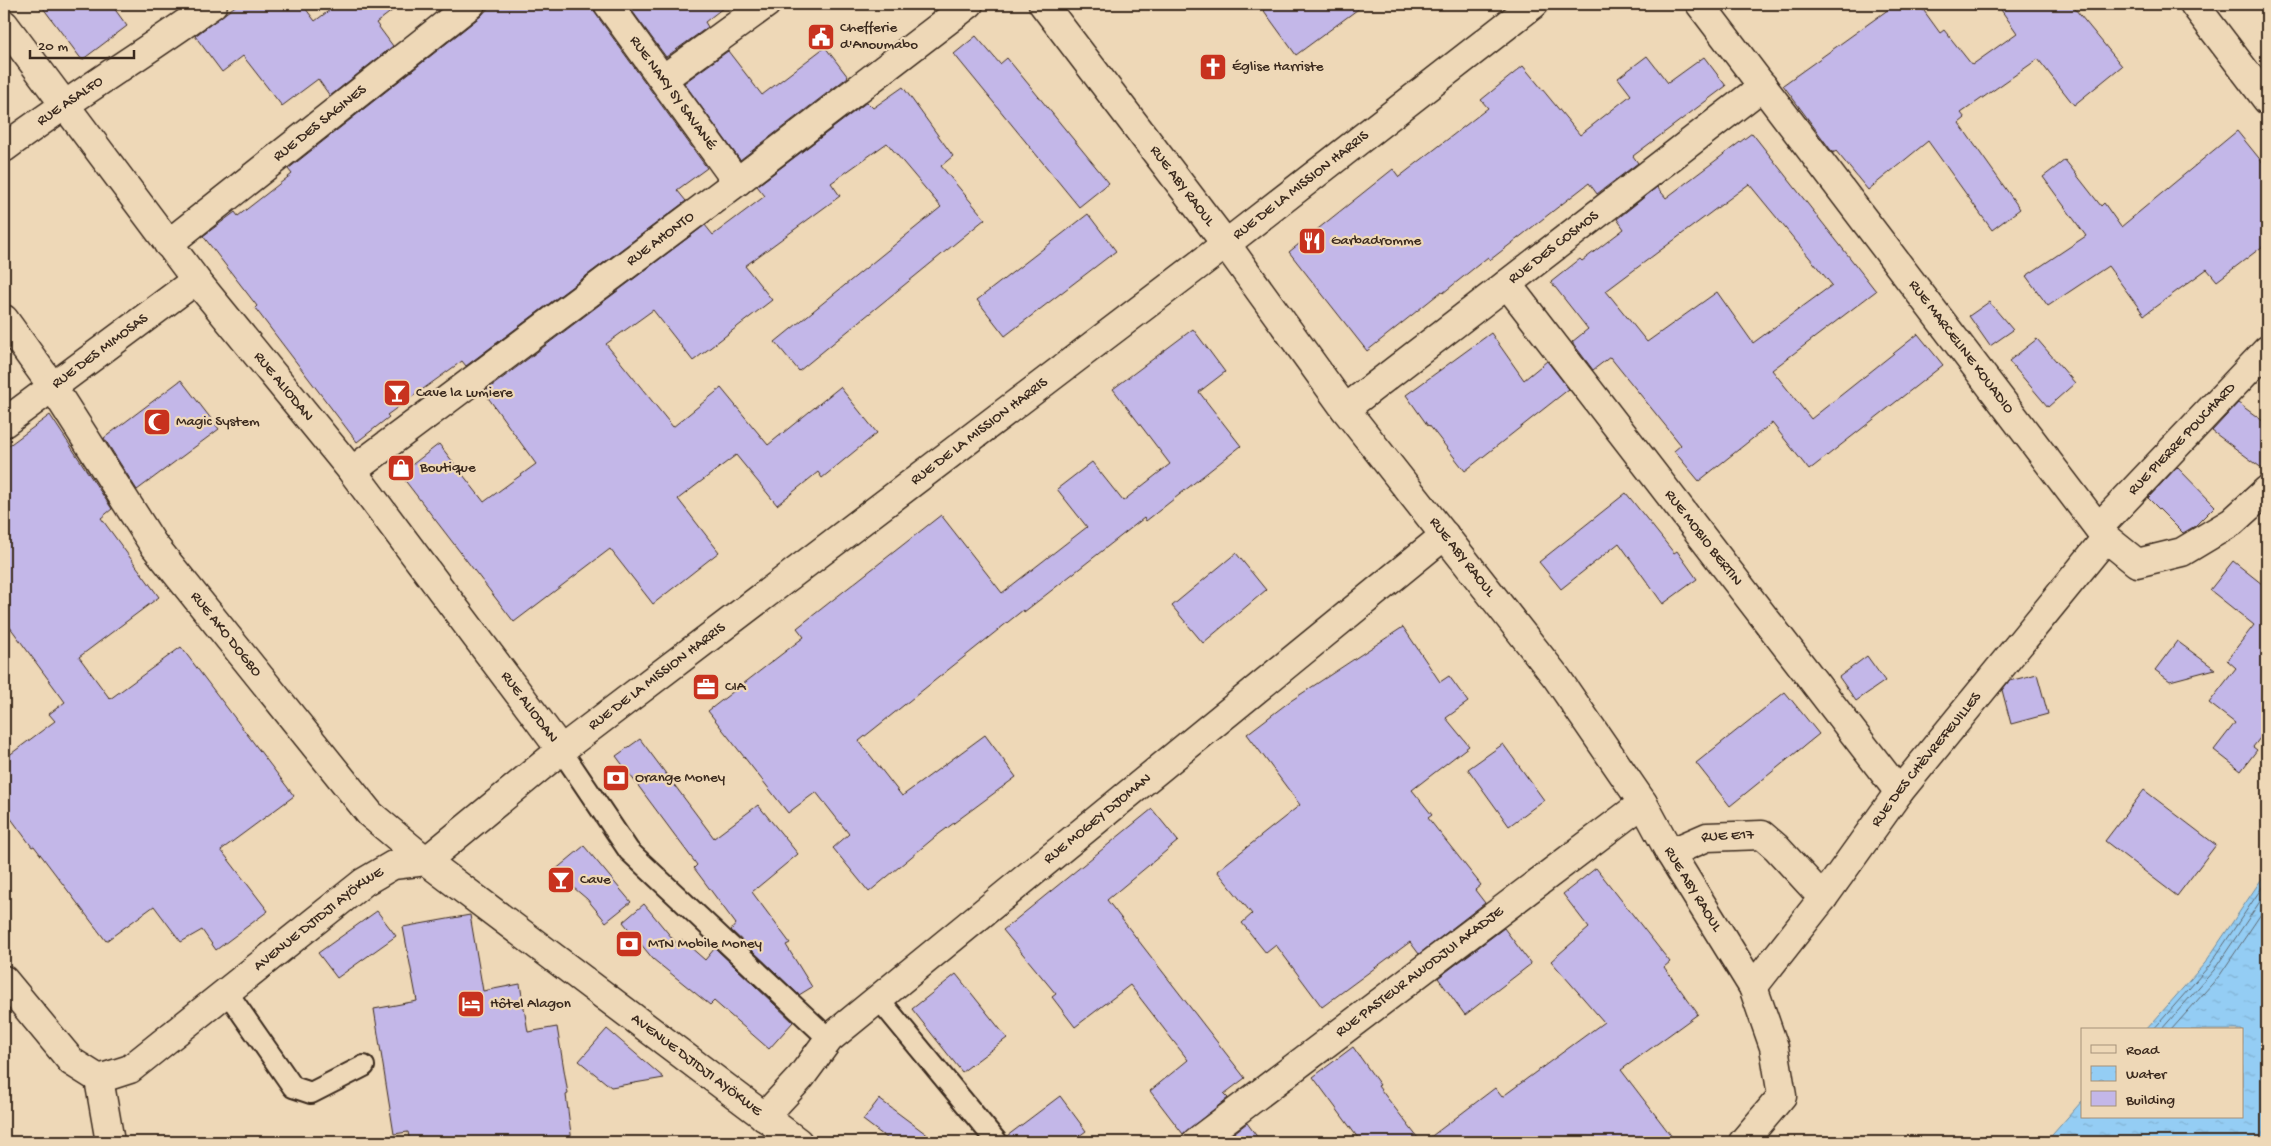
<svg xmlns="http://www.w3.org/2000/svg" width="2271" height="1146" font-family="'Gochi Hand',sans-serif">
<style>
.water{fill:url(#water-ripples);stroke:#708c9e}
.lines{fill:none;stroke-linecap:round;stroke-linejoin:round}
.shore{stroke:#5f6b74;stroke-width:1}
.building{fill:#c3b7e8;stroke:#3b2a1e;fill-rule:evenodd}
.service-casing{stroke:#3b2a1e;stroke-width:24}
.minor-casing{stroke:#3b2a1e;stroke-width:31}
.tertiary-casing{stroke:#3b2a1e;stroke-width:31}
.service{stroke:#eed8b7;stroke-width:20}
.minor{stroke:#eed8b7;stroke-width:28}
.tertiary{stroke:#eed8b7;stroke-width:28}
.labels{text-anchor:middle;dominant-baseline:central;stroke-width:4.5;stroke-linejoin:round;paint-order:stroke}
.poi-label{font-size:15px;fill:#3b2a1e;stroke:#eed8b7;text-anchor:start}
.street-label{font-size:15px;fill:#3b2a1e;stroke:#eed8b7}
</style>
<defs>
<pattern id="water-ripples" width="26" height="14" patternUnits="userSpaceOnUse" patternTransform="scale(1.25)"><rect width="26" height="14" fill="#94cdf4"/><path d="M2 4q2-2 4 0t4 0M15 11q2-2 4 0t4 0" fill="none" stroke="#80b0d1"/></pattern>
</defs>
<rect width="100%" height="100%" fill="#eed8b7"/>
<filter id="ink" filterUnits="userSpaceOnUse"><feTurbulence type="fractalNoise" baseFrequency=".02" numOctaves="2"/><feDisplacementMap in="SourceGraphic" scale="10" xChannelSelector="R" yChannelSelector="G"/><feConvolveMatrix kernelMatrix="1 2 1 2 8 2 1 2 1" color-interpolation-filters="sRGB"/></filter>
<g filter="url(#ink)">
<path class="water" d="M2267,871V1142H2046L2082,1101V1117H2242V1030H2146L2205,963Z"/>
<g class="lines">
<path class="shore" d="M2153,1030L2209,966L2267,880
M2161,1030L2214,970L2267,891
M2171,1030L2220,975L2267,905"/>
</g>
<path class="building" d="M40,4H111L127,26L82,60Z
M238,4H302L315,21L338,4H401L376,23L393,46L330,96L318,79L282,106L243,56L222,72L195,36Z
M492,4H593L595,13L707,168L677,190L686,201L466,366L462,361L387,415L389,417L357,442L255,308L257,306L203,236L235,212L238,216L292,174L288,169L481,16Z
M627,4H728L705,22L708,27L666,57Z
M1259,4H1365L1296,55Z
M1896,4H1919L1940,33L1944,30L1972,65L2017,33L1997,4H2071L2122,66L2074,105L2038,59L1961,113L1965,118L1959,123L2020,209L1992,230L1928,141L1868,190L1836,151L1833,153L1783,85Z
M976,36L1000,64L1007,58L1109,183L1079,207L954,54Z
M825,47L848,77L740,160L684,83L728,51L762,95Z
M1647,56L1668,83L1704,57L1726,86L1633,156L1638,163L1597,194L1589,183L1490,260L1488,257L1443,293L1442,291L1367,351L1289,252L1393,169L1399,177L1488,108L1481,100L1523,66L1580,135L1631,95L1618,78Z
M903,87L953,156L941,166L985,219L799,371L775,342L941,207L887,143L831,183L840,196L745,266L772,300L693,361L653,310L606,344L673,427L721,388L768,445L840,387L877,433L822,478L818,472L777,505L736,455L678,499L719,552L653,604L610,549L514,622L400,474L439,444L484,502L536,464L484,392L705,225L713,235L765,196L757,186L867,102L873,108Z
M2237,131L2267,168V243L2217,281L2207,269L2144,315L2108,266L2048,306L2026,276L2086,236L2043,177L2065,160L2101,206L2104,203L2121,227Z
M1752,133L1876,291L1772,370L1811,419L1918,334L1943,365L1809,470L1772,423L1699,481L1674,451L1681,445L1610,357L1593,370L1572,342L1588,329L1551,282L1580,259L1582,261L1624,229L1617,219L1657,187L1666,198ZM1749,184L1832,285L1753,343L1717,292L1647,342L1606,291Z
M1088,214L1116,251L1005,336L977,300Z
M1989,302L2013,330L1990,346L1969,316Z
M1193,329L1225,372L1199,392L1241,446L1146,521L1144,518L1024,612L1023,610L859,741L902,796L985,735L1016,777L935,837L869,892L833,848L849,834L816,792L788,813L708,711L804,637L797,628L941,515L1002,593L1087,527L1057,489L1092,462L1123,501L1170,464L1113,389Z
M1491,333L1524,380L1547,361L1569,389L1465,471L1429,425L1428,426L1406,395Z
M2037,339L2075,383L2048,407L2009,361Z
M181,380L219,429L137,490L104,438Z
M2238,403L2267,424V472L2212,431Z
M50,415L112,509L101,518L159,597L79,657L110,699L181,647L294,796L221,850L268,911L216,950L202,930L181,942L154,906L106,941L34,846L32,847L4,809V759L55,721L49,714L65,702L4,619V449Z
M2177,467L2215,506L2195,526L2183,533L2148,498Z
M1626,493L1674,553L1677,551L1697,579L1663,604L1619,543L1561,589L1539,562Z
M1236,553L1266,590L1203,643L1172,606Z
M2233,561L2267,588V729L2253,747L2257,750L2241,771L2214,750L2235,723L2209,703L2236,668L2227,660L2254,625L2210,590Z
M1403,627L1440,682L1449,676L1468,702L1446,718L1469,746L1412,790L1432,815L1428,818L1481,885L1475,890L1485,903L1419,954L1410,942L1322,1007L1276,945L1266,953L1242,923L1252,914L1217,871L1300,805L1247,734L1289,702Z
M2177,641L2215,669L2170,681L2155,670Z
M1867,656L1885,681L1856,701L1839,677Z
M2037,674L2048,714L2011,724L2002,690L2009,681Z
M1785,692L1819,734L1730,806L1696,763Z
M640,739L714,838L758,805L798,854L752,892L790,943L786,945L812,987L799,995L731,930L736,924L694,868L697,865L616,756Z
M1503,744L1544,800L1509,826L1468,769Z
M2144,790L2216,845L2177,896L2105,841Z
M1152,809L1178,841L1107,900L1245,1078L1224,1094L1228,1098L1183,1134L1150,1091L1188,1060L1130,985L1075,1027L1052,997L1056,994L1003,930Z
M584,846L631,902L606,922L587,899L554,871Z
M1596,868L1670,962L1664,967L1698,1014L1621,1070L1676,1142H1424L1495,1088L1502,1097L1604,1022L1551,961L1589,928L1563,894Z
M644,904L677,944L681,939L705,960L715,948L793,1022L769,1049L714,1001L710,1005L653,959L623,922Z
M377,911L396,936L337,978L318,953Z
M470,915L483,991L520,984L528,1032L557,1027L568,1094L566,1095L572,1142H410L408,1132L394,1134L374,1009L417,1001L403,927Z
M1504,928L1531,964L1465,1015L1438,978Z
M956,974L1007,1038L962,1072L912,1009Z
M607,1029L664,1078L611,1087L579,1061Z
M1353,1047L1380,1085L1378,1086L1421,1142H1361L1313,1077Z
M1060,1096L1086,1131L1071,1142H1009L1007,1136Z
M879,1099L937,1142H892L863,1120Z
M1247,1123L1261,1142H1222Z"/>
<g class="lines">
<g class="service-casing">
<path id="service" d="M561,750L629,851L829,1039
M227,992L293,1087L311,1093L364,1066
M878,998L997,1142"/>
</g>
<g class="minor-casing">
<g id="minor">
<path id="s1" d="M608,4L737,182"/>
<path id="s2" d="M1043,4L1226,244L1345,409L1557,678L1643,803L1670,853L1753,987L1774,1047L1782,1096L1743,1142"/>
<path id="s3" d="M1700,4L2106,538L2137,563L2182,552L2232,522L2267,490"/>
<path d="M2194,4L2267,100"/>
<path id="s4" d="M4,24L196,280L352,471L561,750"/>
<path d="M663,79L766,4"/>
<path id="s5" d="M4,148C72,98 144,53 213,4"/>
<path id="s6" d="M168,244L471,4"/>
<path id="s7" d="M1507,284L1899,792"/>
<path id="s8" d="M4,319L52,386L153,544L370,814L426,861L561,750L1226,244L1534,4"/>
<path id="s9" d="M1345,409L1763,86"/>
<path id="s10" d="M4,423L196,280"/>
<path id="s11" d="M352,471L737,182L969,4"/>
<path id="s12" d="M2099,527L2267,350"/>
<path id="s13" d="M1670,853L1707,837L1762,835L1776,847L1823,898"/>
<path id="s14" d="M1753,987L1823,898L1899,792L2106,538"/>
<path d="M99,1079L110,1142"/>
<path id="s15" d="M764,1117L801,1077L829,1039L1445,535"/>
<path id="s16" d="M1196,1142L1643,803"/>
</g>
</g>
<g class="tertiary-casing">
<g id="tertiary">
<path id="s17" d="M4,980L72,1062L99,1079L130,1069L364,882L393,865L426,861L798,1142"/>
</g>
</g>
<use href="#service" class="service"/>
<use href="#minor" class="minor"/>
<use href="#tertiary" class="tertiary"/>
</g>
</g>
<defs>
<g id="civic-square" transform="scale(1.4375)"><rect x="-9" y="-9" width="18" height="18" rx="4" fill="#c8321e" stroke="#eed8b7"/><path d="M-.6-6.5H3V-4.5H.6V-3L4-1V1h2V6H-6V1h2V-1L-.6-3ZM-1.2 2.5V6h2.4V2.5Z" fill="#fff"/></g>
<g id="church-square" transform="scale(1.4375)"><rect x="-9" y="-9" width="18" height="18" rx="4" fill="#c8321e" stroke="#eed8b7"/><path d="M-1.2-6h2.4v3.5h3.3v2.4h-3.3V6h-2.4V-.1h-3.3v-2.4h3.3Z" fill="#fff"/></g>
<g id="restaurant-square" transform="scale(1.4375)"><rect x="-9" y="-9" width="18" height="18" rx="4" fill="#c8321e" stroke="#eed8b7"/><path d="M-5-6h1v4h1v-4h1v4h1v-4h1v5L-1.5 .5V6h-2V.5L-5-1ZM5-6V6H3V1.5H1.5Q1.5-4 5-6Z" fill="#fff"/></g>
<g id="bar-square" transform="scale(1.4375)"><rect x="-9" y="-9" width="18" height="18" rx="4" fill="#c8321e" stroke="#eed8b7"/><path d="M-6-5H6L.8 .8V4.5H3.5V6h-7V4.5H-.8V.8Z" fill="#fff"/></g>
<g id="mosque-square" transform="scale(1.4375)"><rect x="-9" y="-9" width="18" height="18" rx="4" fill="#c8321e" stroke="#eed8b7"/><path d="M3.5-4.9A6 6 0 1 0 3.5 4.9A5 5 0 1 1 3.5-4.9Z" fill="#fff"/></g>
<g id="shop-square" transform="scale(1.4375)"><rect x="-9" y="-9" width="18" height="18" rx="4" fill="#c8321e" stroke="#eed8b7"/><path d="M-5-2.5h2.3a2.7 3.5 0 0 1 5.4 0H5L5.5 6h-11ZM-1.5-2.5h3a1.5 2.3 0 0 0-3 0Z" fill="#fff"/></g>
<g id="office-square" transform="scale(1.4375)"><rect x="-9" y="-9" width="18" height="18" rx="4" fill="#c8321e" stroke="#eed8b7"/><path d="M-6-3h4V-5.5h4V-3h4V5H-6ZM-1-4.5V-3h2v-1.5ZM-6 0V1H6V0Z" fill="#fff"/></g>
<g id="bank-square" transform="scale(1.4375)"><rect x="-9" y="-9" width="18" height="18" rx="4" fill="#c8321e" stroke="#eed8b7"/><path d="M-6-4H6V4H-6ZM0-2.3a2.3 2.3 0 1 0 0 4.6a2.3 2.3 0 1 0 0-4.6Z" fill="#fff"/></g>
<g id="hotel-square" transform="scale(1.4375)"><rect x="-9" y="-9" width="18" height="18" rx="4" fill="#c8321e" stroke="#eed8b7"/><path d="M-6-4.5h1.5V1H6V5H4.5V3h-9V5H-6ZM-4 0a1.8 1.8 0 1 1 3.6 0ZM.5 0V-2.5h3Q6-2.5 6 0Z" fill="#fff"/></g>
</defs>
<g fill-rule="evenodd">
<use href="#civic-square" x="821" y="37"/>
<use href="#church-square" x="1213" y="67"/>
<use href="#restaurant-square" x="1312" y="241"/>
<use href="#bar-square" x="397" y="393"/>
<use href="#mosque-square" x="157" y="422"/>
<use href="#shop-square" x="401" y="468"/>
<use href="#office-square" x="706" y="687"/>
<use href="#bank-square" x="616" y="778"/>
<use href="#bar-square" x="561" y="880"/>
<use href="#bank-square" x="629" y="944"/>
<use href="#hotel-square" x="471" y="1004"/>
</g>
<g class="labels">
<g class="poi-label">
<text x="840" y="28">Chefferie<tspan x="840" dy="17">d'Anoumabo</tspan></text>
<text x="1232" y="67">Église Harriste</text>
<text x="1331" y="241">Garbadromme</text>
<text x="416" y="393">Cave la Lumiere</text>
<text x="176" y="422">Magic System</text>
<text x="420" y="468">Boutique</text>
<text x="725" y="687">CIA</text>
<text x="635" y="778">Orange Money</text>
<text x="580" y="880">Cave</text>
<text x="648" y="944">MTN Mobile Money</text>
<text x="490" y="1004">Hôtel Alagon</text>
</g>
<g class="street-label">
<text stroke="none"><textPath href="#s1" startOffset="110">RUE NAKY SY SAVANÉ</textPath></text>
<text stroke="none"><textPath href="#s5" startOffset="81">RUE ASALFO</textPath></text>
<text stroke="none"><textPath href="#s6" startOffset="194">RUE DES SAGINES</textPath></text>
<text stroke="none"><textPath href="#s2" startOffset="229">RUE ABY RAOUL</textPath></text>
<text stroke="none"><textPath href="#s8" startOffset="1795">RUE DE LA MISSION HARRIS</textPath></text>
<text stroke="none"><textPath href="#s11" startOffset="386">RUE AHONTO</textPath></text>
<text stroke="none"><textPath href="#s9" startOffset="264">RUE DES COSMOS</textPath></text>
<text stroke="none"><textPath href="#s3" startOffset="431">RUE MARCELINE KOUADIO</textPath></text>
<text stroke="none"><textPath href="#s10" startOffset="120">RUE DES MIMOSAS</textPath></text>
<text stroke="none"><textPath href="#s4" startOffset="458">RUE ALIODAN</textPath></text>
<text stroke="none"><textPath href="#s8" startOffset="1390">RUE DE LA MISSION HARRIS</textPath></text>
<text stroke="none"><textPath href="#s12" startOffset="121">RUE PIERRE POUCHARD</textPath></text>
<text stroke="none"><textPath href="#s7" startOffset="321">RUE MOBIO BERTIN</textPath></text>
<text stroke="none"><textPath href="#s2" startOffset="694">RUE ABY RAOUL</textPath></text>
<text stroke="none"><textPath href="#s8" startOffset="386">RUE AKO DOGBO</textPath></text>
<text stroke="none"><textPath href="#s8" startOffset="985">RUE DE LA MISSION HARRIS</textPath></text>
<text stroke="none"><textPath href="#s4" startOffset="862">RUE ALIODAN</textPath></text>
<text stroke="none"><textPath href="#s14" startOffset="286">RUE DES CHÈVREFEUILLES</textPath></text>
<text stroke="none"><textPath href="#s15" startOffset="449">RUE MOGEY DJOMAN</textPath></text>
<text stroke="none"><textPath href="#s13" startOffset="61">RUE E17</textPath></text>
<text stroke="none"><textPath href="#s2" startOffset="1099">RUE ABY RAOUL</textPath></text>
<text stroke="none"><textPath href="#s17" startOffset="412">AVENUE DJIDJI AYÖKWE</textPath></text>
<text stroke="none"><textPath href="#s16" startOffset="281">RUE PASTEUR AWODJUI AKADJE</textPath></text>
<text stroke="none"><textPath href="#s17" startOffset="876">AVENUE DJIDJI AYÖKWE</textPath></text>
</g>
</g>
<rect width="2271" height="1146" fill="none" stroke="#eed8b7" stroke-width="20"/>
<rect x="10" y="10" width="2251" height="1126" fill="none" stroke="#3b2a1e" stroke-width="2" filter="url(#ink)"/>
<rect x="2081" y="1028" width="162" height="90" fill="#eed8b7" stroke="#a6927a"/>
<rect x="2091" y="1045" width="25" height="8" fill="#eed8b7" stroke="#a6927a"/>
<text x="2126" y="1054" font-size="15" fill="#3b2a1e">Road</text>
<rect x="2091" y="1066" width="25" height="15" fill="url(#water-ripples)" stroke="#a6927a"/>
<text x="2126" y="1078" font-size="15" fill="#3b2a1e">Water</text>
<rect x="2091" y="1091" width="25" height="15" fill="#c3b7e8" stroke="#a6927a"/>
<text x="2126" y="1104" font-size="15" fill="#3b2a1e">Building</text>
<path d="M30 50v8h104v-8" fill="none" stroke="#3b2a1e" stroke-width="2.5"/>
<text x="38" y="50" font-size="15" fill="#3b2a1e" stroke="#eed8b7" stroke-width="4" paint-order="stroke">20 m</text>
</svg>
